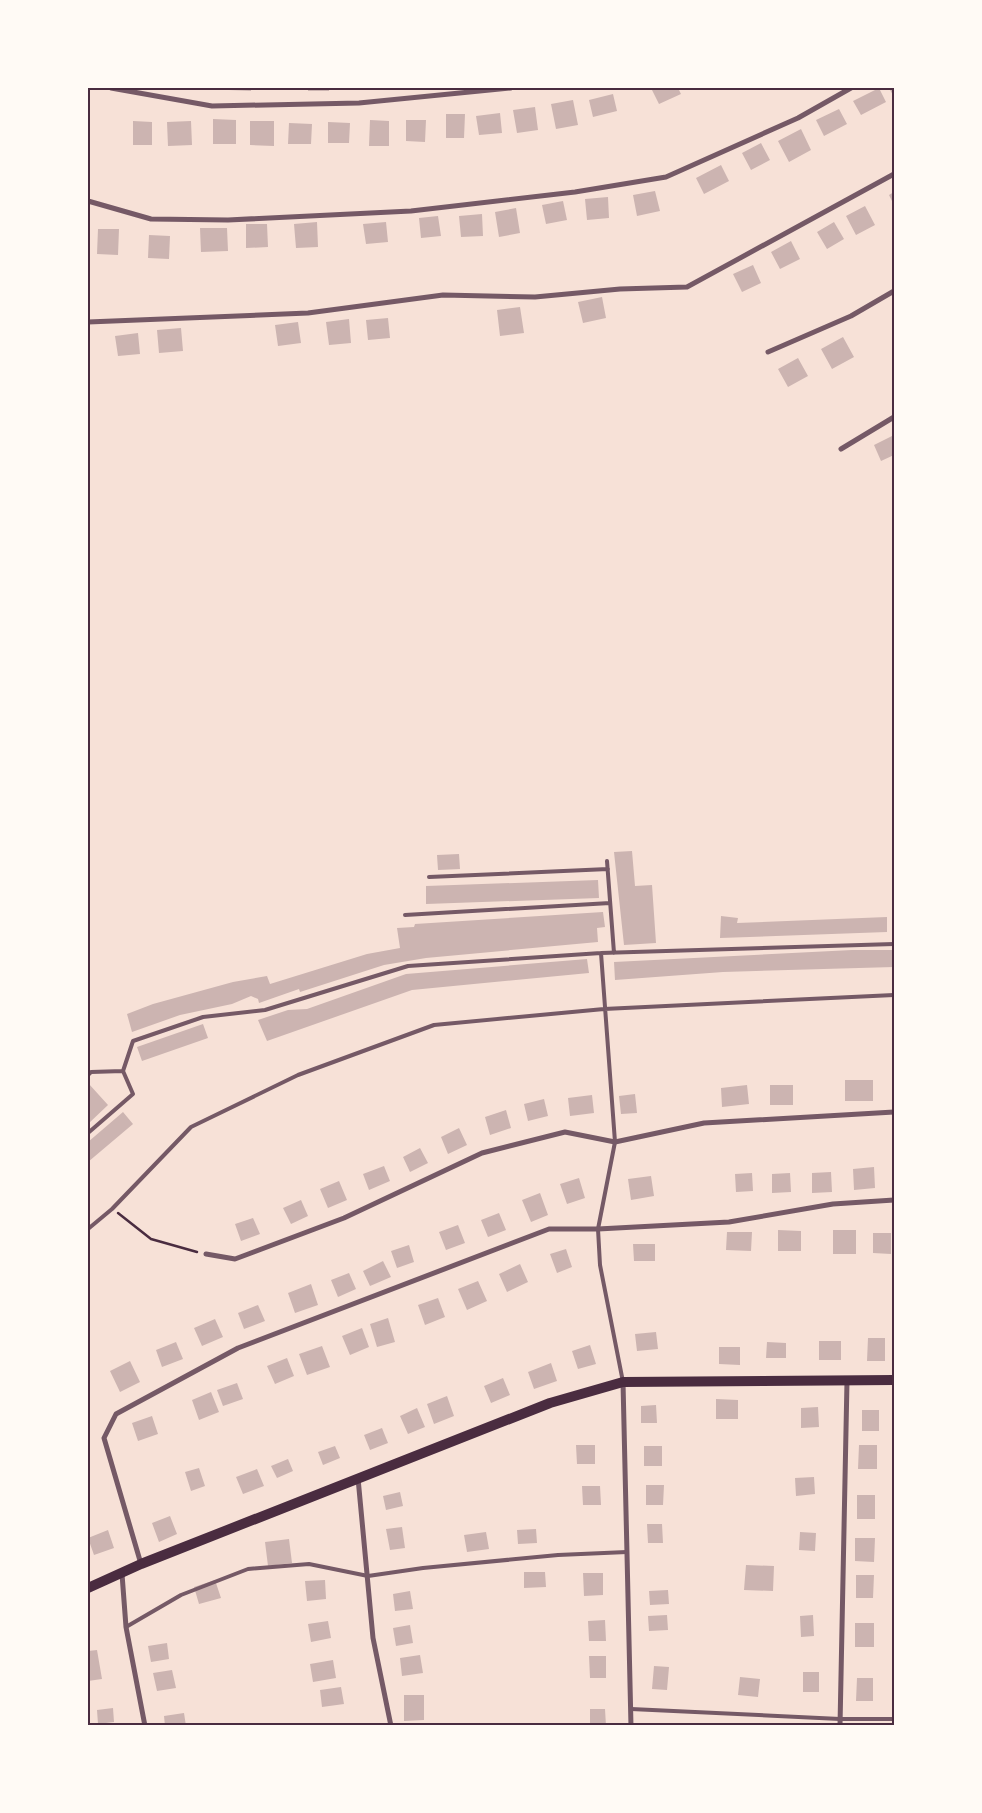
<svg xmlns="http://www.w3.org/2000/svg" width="982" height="1813" font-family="Manrope,sans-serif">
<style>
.building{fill:#ccb4b1}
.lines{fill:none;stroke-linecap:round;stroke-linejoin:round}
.path{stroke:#4a2c40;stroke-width:2.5}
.service{stroke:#755966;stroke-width:4}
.minor{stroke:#755966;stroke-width:5}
.secondary{stroke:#4a2c40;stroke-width:10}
.neatline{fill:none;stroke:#4a2c40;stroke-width:2}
</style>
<rect width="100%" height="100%" fill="#f7e1d7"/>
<path class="building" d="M229,88H251V91L229,90Z
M278,88H293V90L278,89Z
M308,88H329V91H308Z
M353,88H372V90H353Z
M396,88H420V90H396Z
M651,88H678L681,94L659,104Z
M879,88L886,102L861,115L853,101Z
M889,88H894V97Z
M613,94L617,111L593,117L589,100Z
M573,100L578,125L556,129L551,104Z
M535,107L538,130L517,133L513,110Z
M839,109L847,124L824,136L816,120Z
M500,113L502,133L479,135L476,116Z
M446,114H465L464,138H446Z
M213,119L236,120V144H213Z
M370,120L389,121V146H369Z
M406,120H426L425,142L406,141Z
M133,121L152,122V145H133Z
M191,121L192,145L168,146L167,122Z
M250,121H274V146L250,145Z
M328,122L350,123L349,143H328Z
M289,123L312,124L311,144H288Z
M801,129L811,150L789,162L778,141Z
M761,143L770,160L751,170L742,153Z
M721,165L729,181L704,194L696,178Z
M655,191L660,211L637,216L633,195Z
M894,192V205L889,195Z
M608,197L609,218L587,220L585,199Z
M563,201L567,220L546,224L542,205Z
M865,206L875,225L856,235L846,216Z
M516,208L520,233L499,237L495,212Z
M482,214L483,236L461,237L459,216Z
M438,216L441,236L421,238L419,218Z
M317,222L318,247L296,248L294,224Z
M386,222L388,242L366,244L363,224Z
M834,222L844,239L827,249L817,232Z
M246,224H267L268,247L246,248Z
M200,228H227L228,251L201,252Z
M98,229H119L118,255L97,254Z
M149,235L170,236L169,259L148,258Z
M791,241L800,259L780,269L771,252Z
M753,265L761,283L742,292L733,274Z
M602,297L606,318L583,323L578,302Z
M520,307L524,333L500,336L497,310Z
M388,318L390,338L368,340L366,320Z
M349,319L351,343L329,345L326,322Z
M298,322L301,343L278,346L275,325Z
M181,328L183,351L159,353L157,330Z
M138,333L140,354L118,356L115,336Z
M843,337L854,357L832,369L821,349Z
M798,358L808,376L788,387L778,369Z
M894,435V455L881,461L874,445Z
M632,851L635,886L652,885L656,943L624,945L614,852Z
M459,854L460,869L438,870L437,855Z
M598,880L599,898L426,904V886Z
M603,912L605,927L597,928L598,942L426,958L384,965L300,992L299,989L259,1003L258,999L251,996L232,1004L180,1015L132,1032L127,1014L153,1004L233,982L267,976L270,984L367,954L400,948L397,928L414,927L415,924Z
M721,916L738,918L737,923L887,917V932L720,938Z
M852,950H894V967L723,972L615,980L614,962Z
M587,959L589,973L412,990L267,1041L258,1020L288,1010L307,1009L406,974Z
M203,1024L208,1038L142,1061L137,1047Z
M845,1080H873V1101H845Z
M89,1084L108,1105L88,1124V1085Z
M747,1085L749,1104L722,1107L721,1088Z
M770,1085H793V1105H770Z
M635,1094L637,1113L621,1114L619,1096Z
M592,1095L594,1113L570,1116L568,1098Z
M544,1099L548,1116L528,1121L524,1104Z
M506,1110L511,1128L490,1135L485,1117Z
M123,1112L133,1124L88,1162V1142Z
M459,1128L467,1145L448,1154L441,1137Z
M420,1148L428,1163L410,1172L403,1157Z
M384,1166L390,1181L369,1190L363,1174Z
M874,1167L875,1188L854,1190L853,1169Z
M831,1172L832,1192L812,1193V1173Z
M752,1173L753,1191L736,1192L735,1174Z
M790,1173L791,1192L772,1193V1174Z
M651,1176L654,1196L631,1200L628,1179Z
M579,1178L585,1198L567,1204L560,1184Z
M339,1181L347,1200L328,1208L320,1189Z
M540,1193L548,1215L531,1222L522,1200Z
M301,1200L308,1216L291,1224L283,1208Z
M499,1213L506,1230L488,1237L481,1220Z
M253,1218L260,1234L241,1241L235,1224Z
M458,1225L465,1243L446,1250L439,1232Z
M778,1230L801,1231V1251H778Z
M833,1230H856V1254H833Z
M727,1232H752L751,1251L726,1250Z
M873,1233H891V1254L873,1253Z
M633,1244H655V1261H634Z
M409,1245L414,1262L397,1268L391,1251Z
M566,1249L572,1267L557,1273L550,1254Z
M383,1261L391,1277L370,1286L363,1271Z
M520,1264L528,1282L507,1292L499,1274Z
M349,1273L356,1289L338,1297L331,1280Z
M478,1281L487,1301L467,1310L458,1289Z
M311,1284L318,1305L295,1313L288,1293Z
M438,1298L445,1317L425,1325L418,1305Z
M258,1305L265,1321L244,1329L238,1313Z
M388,1318L395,1342L377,1347L370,1324Z
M215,1319L223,1337L202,1346L194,1328Z
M362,1328L369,1347L350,1355L342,1336Z
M656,1332L658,1349L637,1351L635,1334Z
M868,1338H885V1361H867Z
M819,1341H841V1360H819Z
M176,1342L183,1359L162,1367L156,1350Z
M767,1342L786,1343V1358H766Z
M590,1345L596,1364L578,1369L572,1351Z
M322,1346L330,1367L307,1375L299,1354Z
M719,1347H740V1365L719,1364Z
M287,1358L294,1376L275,1384L267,1366Z
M130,1361L140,1382L120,1392L110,1371Z
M551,1363L557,1381L534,1389L528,1372Z
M503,1378L510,1395L491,1403L484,1386Z
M237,1383L243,1399L223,1406L217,1390Z
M211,1392L219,1412L199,1420L192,1400Z
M447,1396L454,1416L434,1424L427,1404Z
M716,1399L738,1400V1419H716Z
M656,1405L657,1423H641V1406Z
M818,1407L819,1427L801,1428V1408Z
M417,1408L425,1427L408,1434L400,1416Z
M862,1410H879V1431H862Z
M152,1416L158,1434L138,1441L132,1423Z
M382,1428L388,1443L370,1450L364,1435Z
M576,1445H595V1464H577Z
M859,1445H877V1469H858Z
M335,1446L340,1458L323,1465L318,1452Z
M644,1446H662V1466H644Z
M288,1459L293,1471L277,1478L271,1466Z
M199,1468L205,1486L191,1491L185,1472Z
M257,1469L264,1486L243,1494L236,1477Z
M814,1477L815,1494L796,1496L795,1478Z
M646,1485H664L663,1505H646Z
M582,1486H600L601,1505H583Z
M400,1492L403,1506L386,1510L383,1496Z
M857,1495H875V1519H857Z
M170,1516L177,1534L159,1542L152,1523Z
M647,1524H662L663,1543H648Z
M402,1527L405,1548L390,1550L386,1529Z
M536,1529L537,1543L518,1544L517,1530Z
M108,1530L114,1548L94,1555L88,1538Z
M486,1532L489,1549L467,1552L464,1535Z
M800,1532L816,1533L815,1551L799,1550Z
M855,1538H875L874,1562L855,1561Z
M289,1539L292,1563L268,1566L265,1542Z
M746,1565L774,1566L773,1591L744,1590Z
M524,1572H545L546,1587L524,1588Z
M583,1573H603V1595L584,1596Z
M856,1575H874L873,1598H856Z
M215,1580L221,1598L199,1604L194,1587Z
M325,1580L326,1599L307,1601L305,1581Z
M668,1590L669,1604L650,1605L649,1591Z
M410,1591L413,1609L395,1611L393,1594Z
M667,1615L668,1630L649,1631L648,1616Z
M813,1615L814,1636L801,1637L800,1616Z
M605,1620L606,1641H589L588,1621Z
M328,1621L331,1638L311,1642L308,1624Z
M855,1623H874V1647H855Z
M410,1625L413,1643L396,1646L393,1628Z
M167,1643L169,1659L151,1662L148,1646Z
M97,1650L102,1679L88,1681V1651Z
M420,1655L423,1673L402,1676L400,1658Z
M589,1656H606V1678H590Z
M333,1660L336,1678L313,1682L310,1664Z
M654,1666L669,1667L667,1690L652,1689Z
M172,1670L176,1688L157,1691L153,1673Z
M803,1672H819V1692H803Z
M740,1677L760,1679L758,1697L738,1695Z
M857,1678H873V1701H856Z
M341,1687L344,1704L322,1707L320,1690Z
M404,1695H424V1720L404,1721Z
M113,1708L114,1722L98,1724L97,1710Z
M590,1709H605L606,1726H590Z
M184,1713L186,1726H165L164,1716Z"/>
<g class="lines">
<path class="path" d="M118,1213L151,1239L197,1252"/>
<path class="service" d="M607,861L614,953
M429,877L608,869
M405,915L610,903
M601,953L615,1142L598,1229L600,1265L623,1382
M88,1075L91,1072L123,1071L133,1041L203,1017L265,1010L408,966L601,953L894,944
M88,1133L133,1094L123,1071
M88,1229L112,1209L191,1127L298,1075L434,1025L604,1009L894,995
M126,1627L181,1595L248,1569L309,1564L368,1576L423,1568L558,1555L627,1552
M631,1709L840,1719H894"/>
<path class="minor" d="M111,88L212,106L359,103L511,88
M88,201L151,219L228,220L411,211L575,192L666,177L798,118L851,88
M88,322L308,313L443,295L535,297L620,289L687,287L894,174
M768,352L851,316L894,291
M841,449L894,417
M206,1254L235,1259L344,1218L482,1153L565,1132L615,1142L704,1123L894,1112
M623,1382L631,1726
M358,1478L373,1638L391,1726
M141,1564L104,1438L116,1414L238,1348L549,1229H598L729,1222L833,1204L894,1200
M122,1574L126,1627L145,1726
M840,1726L847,1381"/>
<path class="secondary" d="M88,1588L141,1564L550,1403L623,1382L894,1380"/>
</g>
<rect width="982" height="1813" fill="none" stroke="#fffaf5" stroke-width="178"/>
<rect x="89" y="89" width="804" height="1635" class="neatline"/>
</svg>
